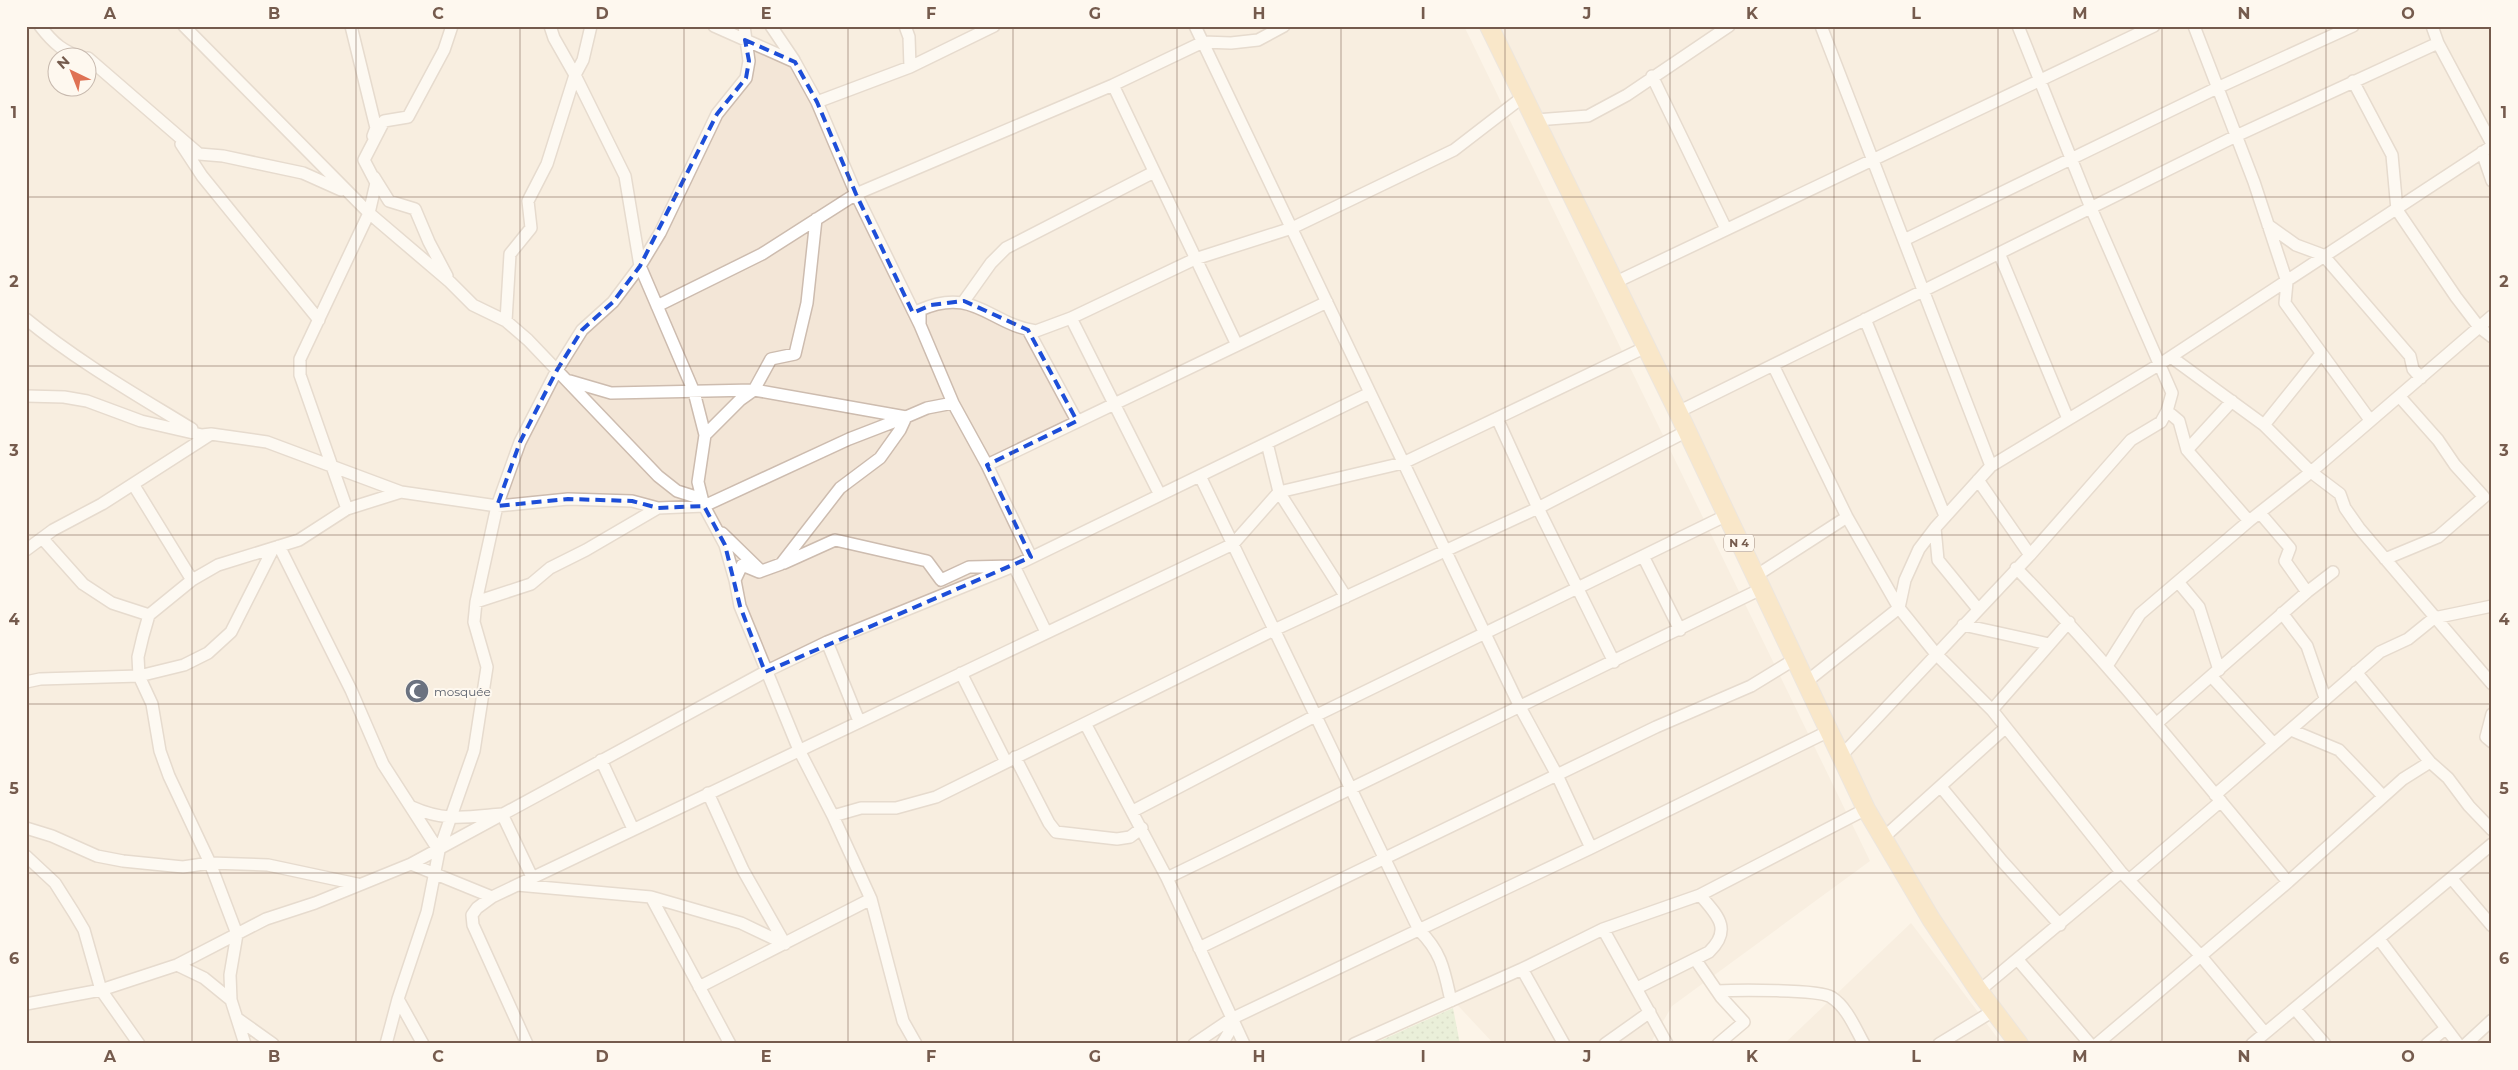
<svg xmlns="http://www.w3.org/2000/svg" width="2518" height="1070" font-family="Montserrat,sans-serif">
<style>
.residential{fill:#f3e6d7;fill-rule:evenodd}
.garden{fill:url(#garden-dots)}
.lines{fill:none;stroke-linecap:round;stroke-linejoin:round}
.street-casing{stroke:#cdbcaf;stroke-width:14}
.primary-casing{stroke:#dbd4d1;stroke-width:20}
.street{stroke:#fff;stroke-width:11}
.primary{stroke:#f7d8a4;stroke-width:18}
.marked{fill:none;stroke:#1d4ed8;stroke-width:4;stroke-dasharray:10 6;stroke-linejoin:round}
.grid{fill:none;stroke:#755b4d;stroke-width:1;stroke-opacity:0.55}
.labels{text-anchor:middle;dominant-baseline:central;stroke-width:4;stroke-linejoin:round;paint-order:stroke}
.shield{fill:#fef8ef;stroke:#9e8a7e;stroke-width:1}
.shield-label{font-size:11px;font-weight:bold;fill:#755b4d}
.worship-label{font-size:12px;fill:#5b616d;stroke:#fef8ef;text-anchor:start}
.neatline{fill:none;stroke:#755b4d;stroke-width:2}
.grid-label{font-size:16px;text-anchor:middle;font-weight:bold;fill:#755b4d}
</style>
<defs>
<pattern id="garden-dots" width="8" height="8" patternUnits="userSpaceOnUse" patternTransform="scale(1.25)"><rect width="8" height="8" fill="#d5e9c7"/><path d="M2 2h.1M6 6h.1" fill="none" stroke="#b1c0a4" stroke-width="1.8" stroke-linecap="round"/></pattern>
</defs>
<rect width="100%" height="100%" fill="#fcf4e8"/>
<path class="residential" d="M26,26H1464L1870,861L1672,1006L1650,1044H1494L1450,997L1356,1044H26ZM58,58H88V88H58Z
M1499,26H2492V1044H2024L1956,946L1858,782Z
M1911,923L2002,1044H1784Z"/>
<path class="garden" d="M1453,1008L1460,1044H1373Z"/>
<g class="lines">
<g class="street-casing">
<path id="street" d="M40,26C53,43 64,53 85,58
M184,26L369,213L450,282L473,305L506,321L528,340L658,476L677,491L702,499
M351,26L376,128L373,136
M591,26L583,60L575,75L625,176L640,266L694,392L705,435L698,482L704,506L725,545L735,580
M714,26L795,62L817,102L856,194L920,325L953,403L987,465L1031,557
M771,26L794,60
M905,26L909,37L910,67
M1195,26L1520,707L1557,775L1591,848
M1821,26L1991,466
M2018,26L2091,208L2172,393L2167,411L2179,421L2187,450L2249,521
M2194,26L2254,182L2287,282L2285,303L2370,420
M2432,26L2438,43L2492,144
M88,58L199,154L223,156L303,173L341,190
M1652,76L1726,229
M2353,81L2392,155L2397,210L2456,297L2479,327L2492,337
M1113,85L1237,345
M817,102L910,67L994,26
M1536,120L1588,116L1627,95L1729,26
M181,144L202,176L319,320
M2482,152L2492,181
M374,177L389,201L415,209L429,242L447,276
M2268,225L2296,245L2323,255L2410,356L2413,369L2421,378
M1904,240L2217,88L2353,26
M1999,253L2068,419
M1614,283L2154,26
M964,301L991,263L1006,248L1154,172
M657,306L762,254L856,194L1113,85L1203,42L1231,43L1258,40L1284,26
M1071,318L1160,495
M26,319C77,361 135,394 192,429
M1865,319L1945,516
M506,321L510,254L531,228L528,201L547,164L575,75L554,38L550,26
M920,325V310C974,286 989,324 1036,331L1071,318L1195,259L1292,228L1454,150L1524,96
M1028,330L1077,421
M2171,357L2264,425L2311,472L2340,494L2345,508L2359,528L2492,684
M1773,365L1847,517L1899,608L1936,654L1992,710L2121,872L2200,955L2265,1033
M570,381L611,393L754,390L906,417
M26,396L64,397L87,401L141,421L202,435L211,434L267,442L401,492L497,506L568,499L632,501L658,508
M1678,412L2236,136L2438,43
M1497,418L1538,508L1614,662
M2264,425L2321,354
M705,435L740,400L754,390L771,359L795,354L807,303L816,219
M1267,443L1279,492L1346,597
M2187,450L2232,401
M987,465L1327,302
M1200,476L1419,930C1442,953 1444,970 1451,1001
M1978,480L2030,555
M133,484L192,580
M347,509L300,375V359L369,213L376,183L364,160L384,121L408,117L444,50L452,26
M2260,513L2290,548L2285,561L2307,592L2333,572
M1935,528L1938,560L1978,609
M722,533L759,569
M42,538L83,584L112,603L149,615
M279,546L351,690L383,764L439,851
M26,550L53,530L102,504L211,434
M1643,556L1680,630
M2385,559L2438,537L2484,497L2455,465L2438,440L2399,396
M784,563L835,540L927,561L941,580L969,567L1014,566L1046,632
M2016,568C2113,667 2199,776 2288,882
M1754,577L1847,517
M2179,583L2199,607L2219,670
M476,602L531,584L550,568L586,550L658,508L704,506L849,439L906,417
M2282,613L2307,646L2325,698
M1963,625L2049,644
M827,642L859,721
M2107,666L2140,614L2249,521L2311,472L2492,316
M2356,672L2430,762L2448,778L2469,806L2492,830
M961,673L1006,762
M2212,677L2273,743
M26,682L40,679L139,676L184,665L208,653L231,632L273,549
M1806,682L1899,608L1905,580L1919,549L1935,528L1991,466L2160,364L2492,146
M1992,710L2069,622
M2492,714L2486,737L2492,742
M2156,724L2307,592
M1086,725L1167,878L1244,1044
M2291,730L2339,750L2383,796
M1841,756L2030,555L2131,440L2161,422L2167,411
M1015,757L1049,823L1056,832L1117,839L1130,837L1142,828
M601,760L633,829
M1941,787L2002,861L2060,925
M708,793L743,870L785,944
M2215,795L2380,652L2408,639L2434,618L2492,606
M412,807C445,822 467,817 502,814L532,877
M1133,811L1315,716L1727,515
M833,816L861,808H896L936,797L1274,630L1538,508L1687,431
M26,828L52,836L97,856L123,861L183,867L210,863L268,865L357,884
M1883,838L2005,728
M26,856L55,883L74,913L84,930L101,990L139,1044
M411,864L492,897
M1167,878L1761,589
M2452,879L2492,926
M2129,880L2221,801
M517,885L651,897L741,923L785,944
M651,897L730,1044
M1603,929L1667,1044
M2379,939L2458,1044
M1199,948L1656,727L1751,686L1795,659
M1695,959L1721,997L1744,1022L1718,1044
M2018,960L2090,1044
M177,965L204,978L231,1000
M1522,969L1564,1044
M699,987L871,899
M1637,988L1709,952C1733,929 1717,915 1700,895
M1717,991C1735,990 1819,989 1831,997C1847,1007 1855,1028 1864,1044
M1979,991L2121,872
M398,999L423,1044
M26,1004L101,990L177,965L266,919L315,903L411,864L765,672L827,642L1014,566L1370,393
M2295,1009L2325,1044
M238,1019L273,1044
M245,1044L231,1000L230,975L237,934L210,863L169,776L160,751L152,704L139,676L138,657L143,636L149,615L192,580L218,565L299,540L347,509L401,492
M386,1044L398,999L427,912L439,851L474,751L487,667L474,622L476,602L497,506L520,442L557,370L582,330L613,302L640,266L660,233L717,114L746,78L749,61L744,26
M527,1044L473,925L472,915L477,908L492,897L1233,544L1279,492L1403,463L1646,347
M916,1044L903,1021L871,899L833,816L799,750L740,606L735,580L742,565L759,572L781,564L840,488L880,458L900,430L906,417L927,408L953,403
M1194,1044L1231,1019L1591,848L1831,730
M1222,1044L1234,1024
M1354,1044L1522,969L1603,929L1700,895L1866,809
M1605,1044L1650,1012
M1939,1044L1993,1011
M2097,1044L2288,882L2403,779L2430,762
M2252,1044L2492,844
M2427,1044L2445,1029
M2466,1044L2492,1020"/>
</g>
<g class="primary-casing">
<path id="primary" d="M1489,26L1678,412L1866,809L1931,919L1979,991L2019,1044"/>
</g>
<use href="#street" class="street"/>
<use href="#primary" class="primary"/>
</g>
<path d="M0 0H2518V1070H0ZM745,40L795,62L817,102L856,194L913,313L931,305L964,301L1028,330L1077,421L987,465L1031,557L765,672L740,606L725,545L704,506L658,508L632,501L568,499L497,506L520,442L557,370L582,330L613,302L640,266L717,114L746,78L749,61Z" fill="#fcf4e8" fill-opacity=".55" fill-rule="evenodd"/>
<path class="marked" d="M745,40L795,62L817,102L856,194L913,313L931,305L964,301L1028,330L1077,421L987,465L1031,557L765,672L740,606L725,545L704,506L658,508L632,501L568,499L497,506L520,442L557,370L582,330L613,302L640,266L717,114L746,78L749,61Z"/>
<path class="grid" d="M192,26V1044M356,26V1044M520,26V1044M684,26V1044M848,26V1044M1013,26V1044M1177,26V1044M1341,26V1044M1505,26V1044M1670,26V1044M1834,26V1044M1998,26V1044M2162,26V1044M2326,26V1044M26,197H2492M26,366H2492M26,535H2492M26,704H2492M26,873H2492"/>
<defs>
<g id="mosque-disc" transform="scale(1.25)"><circle r="9.5" fill="#6b7280" stroke="#fef8ef"/><path d="M3.5-4.9A6 6 0 1 0 3.5 4.9A5 5 0 1 1 3.5-4.9Z" fill="#fff"/></g>
</defs>
<g fill-rule="evenodd">
<use href="#mosque-disc" x="417" y="691"/>
</g>
<g class="labels">
<rect class="shield" x="1724" y="534.5" width="30" height="17" rx="4"/>
<g class="shield-label">
<text x="1739" y="543">N 4</text>
</g>
<g class="worship-label">
<text x="434" y="691">mosquée</text>
</g>
</g>
<rect width="2518" height="1070" fill="none" stroke="#fef8ef" stroke-width="55"/>
<g transform="translate(72 72) rotate(317)"><circle r="24" fill="#fef8ef" stroke="#c7b9ae"/>
<path d="M0-4L9 19L0 12L-9 19Z" fill="#df7254"/>
<text y="-8" font-size="14" font-weight="bold" text-anchor="middle" fill="#755b4d">N</text>
</g>
<rect x="28" y="28" width="2462" height="1014" class="neatline"/>
<g class="grid-label">
<text x="110" y="19">A</text>
<text x="274" y="19">B</text>
<text x="438" y="19">C</text>
<text x="602" y="19">D</text>
<text x="766" y="19">E</text>
<text x="931" y="19">F</text>
<text x="1095" y="19">G</text>
<text x="1259" y="19">H</text>
<text x="1423" y="19">I</text>
<text x="1587" y="19">J</text>
<text x="1752" y="19">K</text>
<text x="1916" y="19">L</text>
<text x="2080" y="19">M</text>
<text x="2244" y="19">N</text>
<text x="2408" y="19">O</text>
<text x="14" y="118">1</text>
<text x="2504" y="118">1</text>
<text x="14" y="287">2</text>
<text x="2504" y="287">2</text>
<text x="14" y="456">3</text>
<text x="2504" y="456">3</text>
<text x="14" y="625">4</text>
<text x="2504" y="625">4</text>
<text x="14" y="794">5</text>
<text x="2504" y="794">5</text>
<text x="14" y="964">6</text>
<text x="2504" y="964">6</text>
<text x="110" y="1062">A</text>
<text x="274" y="1062">B</text>
<text x="438" y="1062">C</text>
<text x="602" y="1062">D</text>
<text x="766" y="1062">E</text>
<text x="931" y="1062">F</text>
<text x="1095" y="1062">G</text>
<text x="1259" y="1062">H</text>
<text x="1423" y="1062">I</text>
<text x="1587" y="1062">J</text>
<text x="1752" y="1062">K</text>
<text x="1916" y="1062">L</text>
<text x="2080" y="1062">M</text>
<text x="2244" y="1062">N</text>
<text x="2408" y="1062">O</text>
</g>
</svg>
